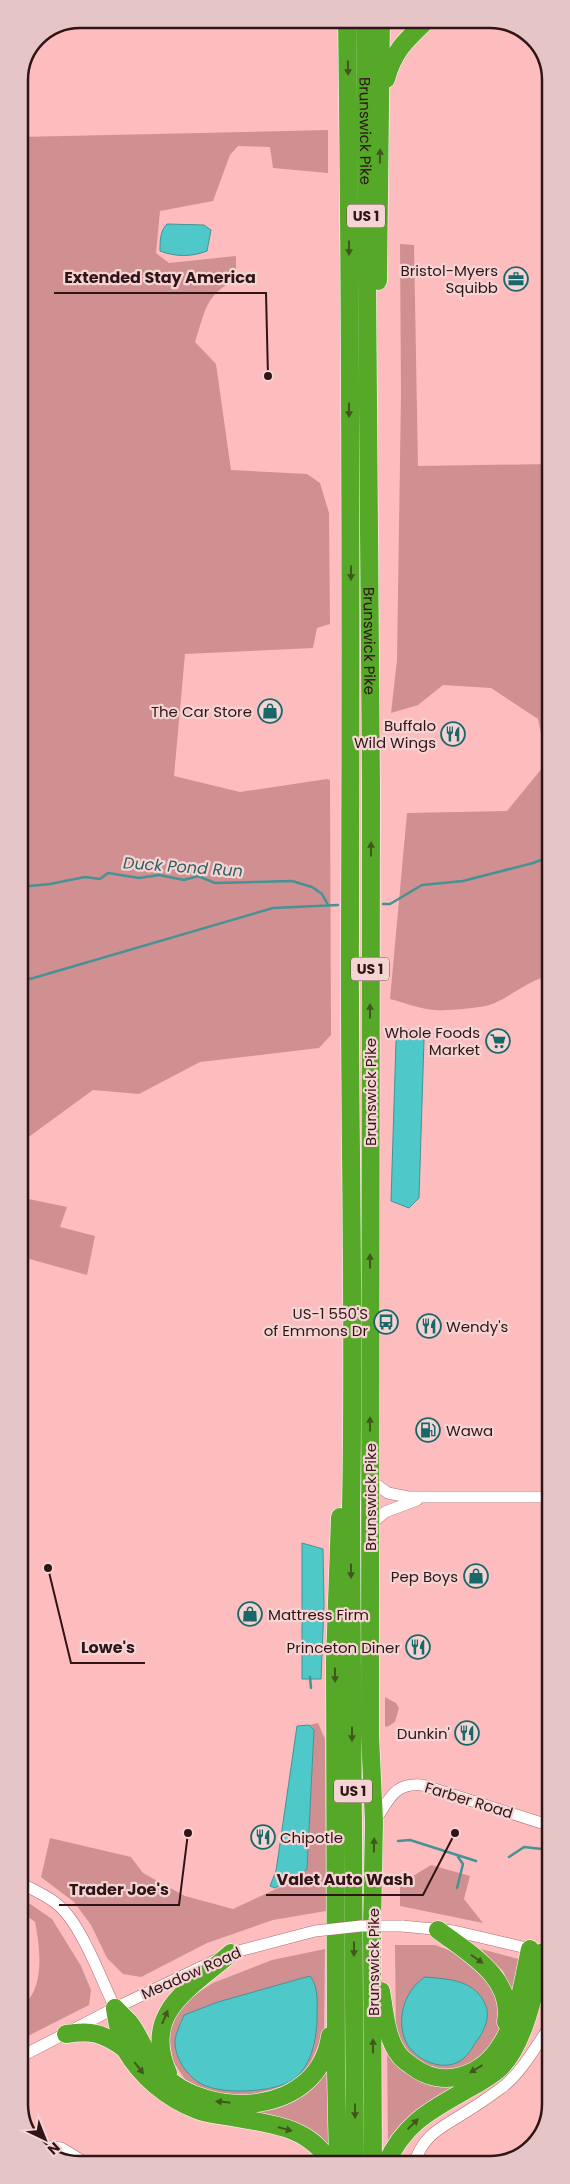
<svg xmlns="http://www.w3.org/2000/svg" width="570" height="2184" font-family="Poppins,sans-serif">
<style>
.green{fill:#d09092;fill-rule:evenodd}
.water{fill:#4fc8ca;stroke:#469294}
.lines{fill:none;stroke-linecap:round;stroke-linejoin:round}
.stream{stroke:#469294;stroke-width:2.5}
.minor-casing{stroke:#b26a6e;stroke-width:12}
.highway-casing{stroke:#fff;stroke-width:19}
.minor{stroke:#fff;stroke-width:11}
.highway{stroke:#56a828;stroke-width:18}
.minor-bridge-casing{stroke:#b26a6e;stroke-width:12;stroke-linecap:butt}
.minor-bridge{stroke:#fff;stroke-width:11}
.oneway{fill:#41571e}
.labels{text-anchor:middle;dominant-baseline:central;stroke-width:4.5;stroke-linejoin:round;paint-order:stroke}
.shield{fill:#f5d4d4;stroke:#6b4e4f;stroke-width:1}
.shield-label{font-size:14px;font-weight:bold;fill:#301416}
.street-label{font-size:15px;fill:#301416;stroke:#f5d4d4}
.poi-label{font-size:15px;fill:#301416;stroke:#f5d4d4;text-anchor:end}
.water-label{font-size:16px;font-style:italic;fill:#2d6061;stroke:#f5d4d4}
.rim{fill:none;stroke:#301416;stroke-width:2.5}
.leader{fill:none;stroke:#301416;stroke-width:2}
.callout-dot{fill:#301416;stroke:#f5d4d4;stroke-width:2}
.callout-label{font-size:16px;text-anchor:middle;font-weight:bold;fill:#301416;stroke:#f5d4d4;stroke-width:4.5;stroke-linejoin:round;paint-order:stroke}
</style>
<rect width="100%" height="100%" fill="#fdbdbe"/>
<path class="green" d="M328,130V173L273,168L270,147L238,146L230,155L213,201L160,211L156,253L169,263L236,256V280C205,294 205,312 195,342L216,364L231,470L307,474L320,483L329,513L330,624L317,628L313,648L185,654L174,776L240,792L327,779L330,780L331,1035L319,1048L200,1062L139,1094L93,1090L19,1144V137Z
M400,244L414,245L418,466L550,464L551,976C534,976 505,1001 489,1005C479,1008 446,1011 435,1010C421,1009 405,1003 390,999L407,813L507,811L547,762L538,719L491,688L443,685L418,705L391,713L397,660L401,394Z
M19,1197L67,1207L60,1227L95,1236L87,1275L19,1256Z
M385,1697L396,1703L399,1708L395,1722L387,1727L385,1726Z
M318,1723L325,1739L326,1911L273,1920L207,1943L141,1977L123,1974L107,1958L91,1925L74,1902L41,1877L50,1838L131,1857L143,1873L185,1896L233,1909L291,1882L307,1869L314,1731L309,1725Z
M431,1865L470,1876L464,1899L483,1923L400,1906V1884Z
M20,1897L52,1919L81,1966L91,1990L89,2005L20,2040V2007C46,1991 40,1947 35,1922L20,1911Z
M395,1945H435L462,1955L495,1984L504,2007L501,2039L486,2060L438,2075L411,2062L396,2037ZM403,2009L488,2012L483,2032L470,2051L404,2037Z
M325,1949L324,2032L308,2069L289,2089L240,2098L205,2092L186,2081L173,2061L168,2031L179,2005L213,1983L272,1960ZM310,1976C321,2008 319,2036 305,2066L218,2002Z
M481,1949L522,1960L514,1996L503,1971Z
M387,2043L411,2073L467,2084L388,2145Z
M328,2068L332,2153L247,2113L279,2104Z"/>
<path class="water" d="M167,224L204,225L211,230L207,251C191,257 176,257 160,251C160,241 160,231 167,224Z
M411,1029L424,1040L419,1198L409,1208L391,1201L396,1041L402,1031Z
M302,1543L323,1549L324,1605L321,1679H302Z
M309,1725L314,1730L307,1869L297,1877L275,1888L270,1886L276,1871L297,1726Z
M310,1976C319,1987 317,2003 317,2016C317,2038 312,2065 294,2079C275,2093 218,2096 198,2082C186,2074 176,2059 175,2044C174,2036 181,2023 184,2015L218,2002Z
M425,1977C449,1979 476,1980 486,2006C490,2016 485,2029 479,2038C473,2045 469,2056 460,2061C441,2073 410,2058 404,2037C397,2015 406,1989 425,1977Z"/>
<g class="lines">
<path class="stream" d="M19,887L50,884L85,877L100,879L108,873L139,878L159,875L184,880L198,876L215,883L292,881L312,887L322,894L328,905
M383,904H390L422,885L463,881L533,863L551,856
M19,979H30L273,908L338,905
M310,1677L311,1688
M398,1841L410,1840L476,1861
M509,1857L524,1847L551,1850
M457,1888L463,1864L458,1857"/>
<g class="minor-casing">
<path id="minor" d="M370,1480L388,1493L408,1497H551
M370,1525L385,1512L417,1500
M374,1822C389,1801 393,1782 422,1785L551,1826
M20,1883C32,1889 46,1895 57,1904C81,1923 101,1979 115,2008
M402,1926L454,1931L535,1950
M20,2057L115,2008L231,1953L315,1931
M35,2145L61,2148L89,2165
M414,2164C424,2132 444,2127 469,2110C481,2103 493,2094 504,2086C522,2071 535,2048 548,2029L551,2028"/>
</g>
<g class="highway-casing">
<g id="highway">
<path d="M347,19C351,323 351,627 350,931C349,1123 355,1315 351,1507L355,2164"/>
<path id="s1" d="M365,19L371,785L370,1735L374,1822L372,1928L373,2164"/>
<path d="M386,79C394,50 407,39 428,19"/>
<path d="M378,281L381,19"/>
<path d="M438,1930C468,1953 514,1977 506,2022"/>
<path d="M381,1991C385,2013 386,2039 400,2056C403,2060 408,2063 412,2066C443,2090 483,2076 502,2043C519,2016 523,1980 530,1949"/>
<path d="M115,2008C119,2012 124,2017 128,2021C141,2036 146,2058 161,2073C210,2122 319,2115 330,2036"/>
<path d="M115,2008C117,2021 119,2037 125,2049C141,2077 167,2098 197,2110C204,2113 212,2114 219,2115C260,2123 310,2123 330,2164"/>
<path d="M66,2034C92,2030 102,2033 124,2048"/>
<path d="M168,2073C141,2012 191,1988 231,1953"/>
<path d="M338,2164L336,2072L335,1659L340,1517"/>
<path d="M386,2164C404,2123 431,2110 468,2089C479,2083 490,2077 500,2068C525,2044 536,1986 543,1952"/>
</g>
</g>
<use href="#minor" class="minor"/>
<use href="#highway" class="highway"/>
<g class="minor-bridge-casing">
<path id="minor-bridge" d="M315,1931L361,1926H402"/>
</g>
<use href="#minor-bridge" class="minor-bridge"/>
</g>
<defs><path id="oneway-solid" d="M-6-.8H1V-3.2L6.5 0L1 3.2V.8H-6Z" transform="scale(1.25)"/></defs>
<g class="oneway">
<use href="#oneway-solid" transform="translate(348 68) rotate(89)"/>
<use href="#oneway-solid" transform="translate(380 156) rotate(-89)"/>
<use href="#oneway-solid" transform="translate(349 248) rotate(90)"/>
<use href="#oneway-solid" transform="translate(349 410) rotate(90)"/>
<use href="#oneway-solid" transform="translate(351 573) rotate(90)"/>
<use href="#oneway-solid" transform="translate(371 849) rotate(-90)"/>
<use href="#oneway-solid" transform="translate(370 1011) rotate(-90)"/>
<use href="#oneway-solid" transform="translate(370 1261) rotate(-90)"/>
<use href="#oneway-solid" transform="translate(370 1424) rotate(-90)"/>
<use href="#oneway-solid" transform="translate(351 1571) rotate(90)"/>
<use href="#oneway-solid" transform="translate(335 1675) rotate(89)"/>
<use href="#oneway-solid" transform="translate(352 1734) rotate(90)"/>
<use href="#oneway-solid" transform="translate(374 1845) rotate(-89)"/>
<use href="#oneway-solid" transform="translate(354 1949) rotate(90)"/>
<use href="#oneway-solid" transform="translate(477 1959) rotate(35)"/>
<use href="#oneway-solid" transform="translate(165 2017) rotate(-67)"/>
<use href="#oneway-solid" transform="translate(373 2046) rotate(-90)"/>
<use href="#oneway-solid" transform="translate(139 2068) rotate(52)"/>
<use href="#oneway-solid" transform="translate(476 2069) rotate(149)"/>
<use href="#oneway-solid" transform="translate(223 2102) rotate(-174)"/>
<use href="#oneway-solid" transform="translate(355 2111) rotate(90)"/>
<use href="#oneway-solid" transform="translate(413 2124) rotate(-44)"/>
<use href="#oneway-solid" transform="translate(285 2129) rotate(16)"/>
</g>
<defs>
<g id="office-ring" transform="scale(1.25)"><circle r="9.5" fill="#f5d4d4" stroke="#1a6769" stroke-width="1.5"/><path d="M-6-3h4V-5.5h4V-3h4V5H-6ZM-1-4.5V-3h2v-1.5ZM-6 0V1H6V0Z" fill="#1a6769"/></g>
<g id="shop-ring" transform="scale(1.25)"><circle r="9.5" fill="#f5d4d4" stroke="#1a6769" stroke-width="1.5"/><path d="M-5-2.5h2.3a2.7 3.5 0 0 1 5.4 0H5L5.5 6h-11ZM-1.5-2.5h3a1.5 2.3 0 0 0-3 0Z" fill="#1a6769"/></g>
<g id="restaurant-ring" transform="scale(1.25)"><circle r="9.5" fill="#f5d4d4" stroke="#1a6769" stroke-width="1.5"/><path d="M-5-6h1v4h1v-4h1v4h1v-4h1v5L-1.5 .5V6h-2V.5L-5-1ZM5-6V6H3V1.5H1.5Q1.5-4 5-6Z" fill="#1a6769"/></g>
<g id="supermarket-ring" transform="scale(1.25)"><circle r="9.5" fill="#f5d4d4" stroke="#1a6769" stroke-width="1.5"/><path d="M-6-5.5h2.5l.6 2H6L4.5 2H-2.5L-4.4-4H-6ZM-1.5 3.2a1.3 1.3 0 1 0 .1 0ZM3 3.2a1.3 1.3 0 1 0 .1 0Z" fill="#1a6769"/></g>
<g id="bus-ring" transform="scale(1.25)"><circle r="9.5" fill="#f5d4d4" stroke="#1a6769" stroke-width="1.5"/><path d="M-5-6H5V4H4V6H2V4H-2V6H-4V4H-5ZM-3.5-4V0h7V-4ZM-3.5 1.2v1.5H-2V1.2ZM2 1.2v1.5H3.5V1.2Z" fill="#1a6769"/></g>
<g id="fuel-ring" transform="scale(1.25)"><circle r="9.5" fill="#f5d4d4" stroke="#1a6769" stroke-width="1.5"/><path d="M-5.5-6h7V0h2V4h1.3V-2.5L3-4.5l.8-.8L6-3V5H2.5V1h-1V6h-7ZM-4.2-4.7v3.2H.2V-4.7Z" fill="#1a6769"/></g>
</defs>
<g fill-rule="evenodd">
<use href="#office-ring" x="516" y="279"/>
<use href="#shop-ring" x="270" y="711"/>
<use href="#restaurant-ring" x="453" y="734"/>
<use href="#supermarket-ring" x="498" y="1041"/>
<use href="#bus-ring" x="386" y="1322"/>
<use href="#restaurant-ring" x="429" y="1326"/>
<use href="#fuel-ring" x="428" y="1430"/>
<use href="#shop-ring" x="476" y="1576"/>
<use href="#shop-ring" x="250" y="1614"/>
<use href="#restaurant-ring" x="418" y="1647"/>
<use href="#restaurant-ring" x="467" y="1733"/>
<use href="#restaurant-ring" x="263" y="1837"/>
</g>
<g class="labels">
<g class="shield">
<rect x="347" y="204.5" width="38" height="23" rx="4"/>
<rect x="351" y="957.5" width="38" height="23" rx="4"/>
<rect x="334" y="1779.5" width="38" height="23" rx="4"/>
</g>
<g class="shield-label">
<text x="366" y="216">US 1</text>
<text x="370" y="969">US 1</text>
<text x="353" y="1791">US 1</text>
</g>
<g class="street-label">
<text stroke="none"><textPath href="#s1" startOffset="112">Brunswick Pike</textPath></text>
<text stroke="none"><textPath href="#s1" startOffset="622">Brunswick Pike</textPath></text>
<text transform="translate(370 1092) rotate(-90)">Brunswick Pike</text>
<text transform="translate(370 1497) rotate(-90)">Brunswick Pike</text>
<text transform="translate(469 1800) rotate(17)">Farber Road</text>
<text transform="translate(373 1962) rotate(-90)">Brunswick Pike</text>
<text transform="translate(191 1973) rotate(-24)">Meadow Road</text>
</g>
<g class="poi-label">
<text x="498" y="270">Bristol-Myers<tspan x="498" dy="17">Squibb</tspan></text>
<text x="252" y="711">The Car Store</text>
<text x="436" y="725">Buffalo<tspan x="436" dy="17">Wild Wings</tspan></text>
<text x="480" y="1032">Whole Foods<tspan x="480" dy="17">Market</tspan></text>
<text x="368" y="1313">US-1 550'S<tspan x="368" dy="17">of Emmons Dr</tspan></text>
<text x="446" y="1326" text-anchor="start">Wendy's</text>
<text x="446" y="1430" text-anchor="start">Wawa</text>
<text x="458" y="1576">Pep Boys</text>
<text x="268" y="1614" text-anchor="start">Mattress Firm</text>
<text x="400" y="1647">Princeton Diner</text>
<text x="450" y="1733">Dunkin'</text>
<text x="280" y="1837" text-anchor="start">Chipotle</text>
</g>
<g class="water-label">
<text transform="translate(183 867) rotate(4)">Duck Pond Run</text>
</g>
</g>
<path d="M0 0H570V2184H0ZM80 28H490A52 52 0 0 1 542 80V2104A52 52 0 0 1 490 2156H80A52 52 0 0 1 28 2104V80A52 52 0 0 1 80 28Z" fill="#e5c5c5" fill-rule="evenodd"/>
<path class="rim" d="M80 28H490A52 52 0 0 1 542 80V2104A52 52 0 0 1 490 2156H80A52 52 0 0 1 28 2104V80A52 52 0 0 1 80 28Z"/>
<path class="leader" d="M268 376L266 293H54M48 1568L71 1663H145M455 1833L423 1895H266M188 1833L179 1905H59"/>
<g class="callout-dot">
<circle cx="268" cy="376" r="5"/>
<circle cx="48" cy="1568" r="5"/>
<circle cx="455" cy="1833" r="5"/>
<circle cx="188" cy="1833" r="5"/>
</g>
<g class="callout-label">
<text x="160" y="283">Extended Stay America</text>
<text x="108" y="1653">Lowe's</text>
<text x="345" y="1885">Valet Auto Wash</text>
<text x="119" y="1895">Trader Joe's</text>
</g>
<g transform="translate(45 2139) rotate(137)" stroke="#f5d4d4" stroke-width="4" paint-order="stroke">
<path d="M0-4L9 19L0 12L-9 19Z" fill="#301416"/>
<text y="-8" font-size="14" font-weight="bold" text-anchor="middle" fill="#301416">N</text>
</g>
</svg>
